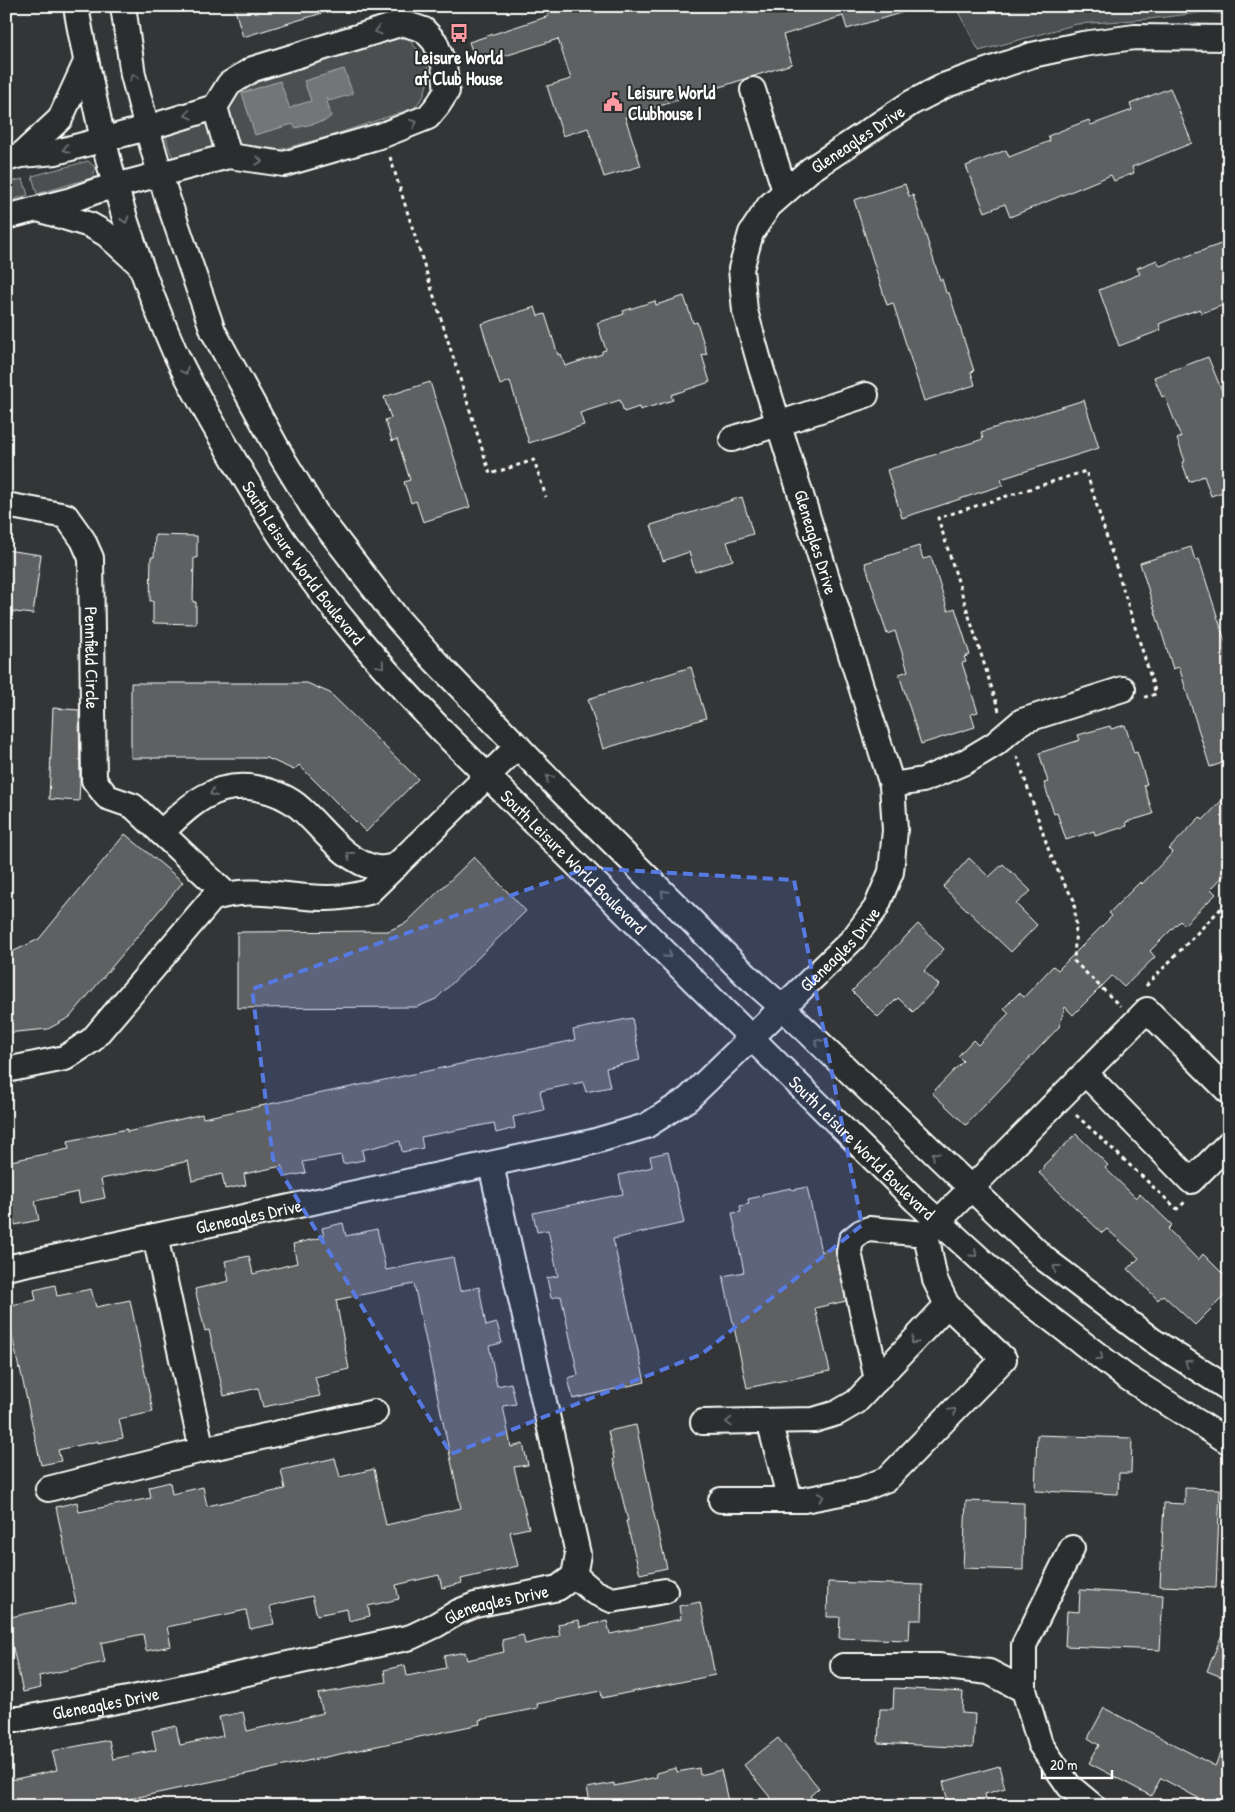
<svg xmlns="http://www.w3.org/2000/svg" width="1235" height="1812" font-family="'Patrick Hand',sans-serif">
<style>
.green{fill:#4c4f50;stroke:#a6a7a8}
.water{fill:#737576;stroke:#abacad}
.building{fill:#5f6162;stroke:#fff}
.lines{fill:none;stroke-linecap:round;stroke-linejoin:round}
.minor-casing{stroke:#fff;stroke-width:28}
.path{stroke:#fff;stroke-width:3;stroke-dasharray:4 4;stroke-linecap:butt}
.minor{stroke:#2a2d2e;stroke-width:24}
.oneway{stroke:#6a6c6d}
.marked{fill:#567ae2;fill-opacity:0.2;stroke:#567ae2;stroke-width:4;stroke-dasharray:10 6;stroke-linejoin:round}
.labels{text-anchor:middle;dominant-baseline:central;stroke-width:4;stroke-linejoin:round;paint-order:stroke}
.poi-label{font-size:18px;font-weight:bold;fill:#fff;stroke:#2a2d2e}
.street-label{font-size:18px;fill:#fff;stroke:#2a2d2e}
</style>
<rect width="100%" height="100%" fill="#333536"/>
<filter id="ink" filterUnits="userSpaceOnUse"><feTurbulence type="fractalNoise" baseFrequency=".02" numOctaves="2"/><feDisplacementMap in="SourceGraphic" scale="10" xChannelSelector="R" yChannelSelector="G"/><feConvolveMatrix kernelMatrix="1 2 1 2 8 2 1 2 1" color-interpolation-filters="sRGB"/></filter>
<g filter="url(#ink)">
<path class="green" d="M955,6H1229V15L1206,12L1149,19L1077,24L979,51Z
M395,37L408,39L419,51L427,65L428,82L423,97L414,108L327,137L271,152L244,148L235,142L225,108L230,98L253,80Z
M204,118C211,127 215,138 212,149L174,159C169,152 166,140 166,132Z
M88,161L95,167L94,176L91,178L37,194L32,176Z
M23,179L28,195L6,202V183Z"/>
<path class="water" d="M344,69L353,94L329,101L326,97L331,116L325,121L295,128L293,124L255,135L242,93L280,81L290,109L294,106L311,101L304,81Z"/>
<path class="building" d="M234,6H328L329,11L243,37Z
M546,6H906L907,11L847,29L843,16L783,35L792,64L625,117L641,166L604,177L588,128L563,136L547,86L571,79L558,39L477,65L469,42L549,16Z
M1170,88L1192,143L1132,167L1134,173L1114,181L1111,175L1010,217L1005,204L985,212L966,166L1006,150L1009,157L1050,141L1048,136L1070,127L1089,120L1091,125L1132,110L1130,104Z
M905,184L909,196L913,195L940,280L942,279L946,293H949L974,371L971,372L975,385L924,401L893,303L887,305L854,200Z
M1229,241V303L1202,313L1200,309L1179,316L1159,324L1161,330L1119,346L1099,290L1140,274L1137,268L1157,260L1160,266Z
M684,296L693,323L697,322L707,354L702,355L710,382L671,395L673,400L640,410L639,407L624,412L620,400L580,413L584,425L529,443L510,381L500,385L481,324L535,307L538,316L545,314L558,355L561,354L565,366L602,354V351L606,350L597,323L624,314L623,311L655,301L656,305Z
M1208,357L1229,408V490L1211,496L1204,476L1189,482L1182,462L1185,461L1177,439L1181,437L1165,396L1162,397L1154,377Z
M430,382L470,507L423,522L416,501L411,503L404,482L410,480L397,439L392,441L385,420L391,418L384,397Z
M1084,400L1099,448L1001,479L1003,485L902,518L887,470L983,439L981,432Z
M742,497L753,534L727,542L733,560L695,572L689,552L663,561L651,525Z
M155,535L197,536V558H194L193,602H196V624L153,623V601H150L151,557H154Z
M919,546L923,559L931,557L948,611L955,608L970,655L964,657L966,662L962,663L978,712L971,714L975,727L921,744L899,674L908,671L895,631L887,634L865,563Z
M1191,547L1195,560L1199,559L1226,644L1229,643V761L1210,767L1179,667L1173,669L1140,563Z
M6,550L41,555L33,614L6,611Z
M691,667L706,718L603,749L588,699Z
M131,683H307L330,693L418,779L366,832L299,765L294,770L267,758H131Z
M53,708L79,710L80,781L79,801L49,799Z
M1125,725L1134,753L1137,752L1147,784L1144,785L1153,814L1126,822L1127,826L1095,836L1094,831L1066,840L1057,813L1054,814L1044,783L1048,782L1039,753L1080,740L1078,735L1110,726L1111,729Z
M1229,793V870L1211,889L1216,894L1184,925L1180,921L1150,951L1155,957L1124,987L1112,976L1073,1015L1065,1007L1059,1027L966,1125L932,1093L963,1061L958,1056L973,1040L978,1045L1009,1013L1004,1008L1019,993L1024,997L1053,966L1058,970L1112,916L1109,913L1140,882L1142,884L1173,852L1169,849L1200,817L1203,820Z
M125,834L183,882L70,1017L48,1029L6,1033V960L12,959V952L39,939Z
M474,857L526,911L436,999L417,1007L237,1008V932L388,931L406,923Z
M969,858L989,877L1003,864L1031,891L1016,904L1037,925L1011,952L943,887Z
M918,924L944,949L924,971L939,985L913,1012L898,998L878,1017L852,991Z
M632,1018L640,1060L606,1068L610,1087L586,1092L583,1082L540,1091L544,1110L513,1117L515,1128L496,1133L494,1123L421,1137L423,1148L402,1152L400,1141L362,1150L364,1160L343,1164L341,1155L303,1162L306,1173L285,1177L282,1166L244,1174L246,1185L225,1189L222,1174L192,1181L188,1161L154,1169L153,1168L101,1179L105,1198L80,1203L78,1192L35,1201L39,1220L15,1225L6,1184V1162L69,1149L68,1141L127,1129V1132L202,1114L203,1118L575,1040L573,1030Z
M1076,1134L1108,1165L1105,1168L1136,1198L1140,1194L1172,1225L1168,1229L1198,1260L1203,1254L1229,1280V1291L1195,1325L1163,1295L1158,1300L1128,1269L1139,1258L1107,1229L1102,1233L1039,1173L1044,1168L1043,1166Z
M668,1152L684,1223L613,1239L645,1382L573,1399L568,1378L578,1375L561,1296L551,1298L547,1278L558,1276L548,1230L537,1232L533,1213L623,1194L619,1175L652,1167L650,1156Z
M807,1187L821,1252L836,1246V1255L846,1301L815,1308L830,1371L747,1388L723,1276L744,1272L732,1213L741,1212L740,1206L749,1204L748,1199L762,1196V1194L791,1188L792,1190Z
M343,1223L346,1236L377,1229L386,1270L453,1257L460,1291L479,1287L486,1326L497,1323L502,1343L489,1346L497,1386L511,1383L516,1404L503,1406L511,1447L523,1444L528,1465L514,1467L529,1528L510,1532L518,1566L461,1579L462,1583L442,1588L439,1575L396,1585L399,1599L368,1606L370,1616L349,1621L347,1609L317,1615L312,1596L270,1606L274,1624L250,1629L246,1610L167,1627L171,1646L146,1651L143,1634L101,1643L105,1662L39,1676L41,1688L23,1692L6,1618L76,1603L56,1507L77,1502L79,1512L151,1498L149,1487L170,1482L172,1494L203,1487L207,1506L285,1489L281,1470L335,1458L340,1477L374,1469L386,1525L461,1508L414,1284L336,1300L349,1369L315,1377L320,1396L263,1407L258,1388L224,1396L209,1330L205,1331L195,1289L229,1281L225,1261L249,1256L253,1274L297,1263L293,1244L324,1237L322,1228Z
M55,1285L57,1296L91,1289L96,1307L130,1300L153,1412L119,1419L123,1438L98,1443V1441L58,1450L61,1461L41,1465L20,1368L19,1369L6,1306L36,1300L34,1290Z
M636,1425L653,1506H652L667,1568L640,1574L626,1521H628L613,1459H614L608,1431Z
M1037,1435L1132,1438L1131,1473H1119L1118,1494L1035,1491Z
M1185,1488L1220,1489L1216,1588L1160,1586L1164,1503L1185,1504Z
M966,1501L1024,1503L1023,1570L963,1568Z
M828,1582L923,1585L922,1620H910L909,1640L839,1638L840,1617H827Z
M1080,1590L1163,1595L1160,1650L1065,1646L1067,1611L1079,1612Z
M700,1602L715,1675L602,1698L601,1691L537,1704L538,1708L479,1720L480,1724L97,1806H6V1781L57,1770L52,1751L109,1740L113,1759L156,1750L152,1731L176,1726L180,1745L223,1736L219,1717L243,1712L247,1731L291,1721L323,1713L318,1694L386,1682L384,1670L405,1665L407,1676L446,1668L444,1656L465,1652L467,1660L504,1652L502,1640L523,1635L525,1644L560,1636L558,1624L579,1620L580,1627L607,1621L610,1634L649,1626L681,1619L679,1606Z
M1228,1620H1229V1680L1207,1671Z
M894,1688L963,1692L962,1713L975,1714L973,1748L878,1743L880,1709H893Z
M1104,1708L1215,1766L1229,1734V1806H1197L1200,1799L1161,1778L1151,1796L1089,1763L1099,1745L1088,1738Z
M778,1738L819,1788L810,1796L818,1806H777L744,1765Z
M999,1766L1005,1788L985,1794L988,1806H949L943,1782Z
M676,1768L677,1772L699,1768L700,1775L721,1770L729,1806H591L587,1788L614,1783V1786L657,1777L656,1773Z"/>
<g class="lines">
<g class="minor-casing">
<g id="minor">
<path id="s1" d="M76,6C80,32 86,58 91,84C109,176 137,265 174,350C189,383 208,415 226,446C244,477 262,508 282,538C330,609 386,672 445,734L915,1200L1015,1291L1125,1376L1229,1442"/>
<path d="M123,6L133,75L147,128L166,194L213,331L283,459L316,513L397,618L435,661L557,787L746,975L782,1007L1046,1260L1152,1340L1229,1389"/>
<path d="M753,90L785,191"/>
<path d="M215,107L229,156"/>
<path d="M21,155L60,119L86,62"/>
<path d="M6,159L21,155L56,152L147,128L215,107L229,84L253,69L403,23L424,30L435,42L444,65L447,91L438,105L428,117L383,135L284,164L229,156L96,191L71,200L6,217"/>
<path d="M38,209L90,225L106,234L138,263"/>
<path d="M732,439L866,395"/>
<path id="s2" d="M6,505L66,516L83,540L91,558L94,780L107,797L133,806L226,894"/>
<path d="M892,785L923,780L965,762L995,744L1022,721L1123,689"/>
<path d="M161,833C189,806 213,781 256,788C271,791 288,797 300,808C323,828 344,862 377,868C383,869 390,867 396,866"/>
<path d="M6,1070L65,1058L92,1040L212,899C249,885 288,898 327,898C341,898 354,896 369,892L518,746"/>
<path d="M1085,1073L1191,1181L1229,1143"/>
<path d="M155,1236L202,1450"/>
<path id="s3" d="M6,1268L592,1142L646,1126L688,1099L853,939L876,908L891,872L895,830L892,785L761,368L745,311L741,269L751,233L769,206L810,170L911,103L946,85L1032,55L1083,44L1135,37L1229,38"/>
<path d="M877,1380L849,1252L851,1240L861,1232L869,1229L926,1234L1147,1010L1229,1092"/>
<path d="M769,1421L790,1500"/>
<path d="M703,1422L814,1420L837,1413L856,1402L947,1305"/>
<path d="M48,1489L202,1450L375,1412"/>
<path d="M721,1500H804L862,1489L887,1479L1004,1359L947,1305L935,1280L926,1234"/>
<path d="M1072,1548L1024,1645V1690L1040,1744L1069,1786L1093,1806"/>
<path d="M574,1575L594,1592L612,1600L665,1591"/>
<path d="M843,1666H938L989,1672L1024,1690"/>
<path id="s4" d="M6,1719H20L133,1698L411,1637L436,1625L458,1612L475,1605L558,1588L574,1576L578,1554L491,1165"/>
</g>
</g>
<path class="path" d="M390,157L490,474L534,460L546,497
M999,711L938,518L1086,471L1156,694L1145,697
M1017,756L1049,851L1062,880L1074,900L1076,924L1074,961L1120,1006
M1146,986L1229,900
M1076,1115L1177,1209L1185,1202"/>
<use href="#minor" class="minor"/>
</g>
<defs><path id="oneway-chevron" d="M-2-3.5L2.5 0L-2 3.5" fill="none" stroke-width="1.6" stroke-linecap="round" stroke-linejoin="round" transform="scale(1.25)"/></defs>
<g class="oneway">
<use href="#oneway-chevron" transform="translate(378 31) rotate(163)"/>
<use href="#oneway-chevron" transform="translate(134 77) rotate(-103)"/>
<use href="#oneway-chevron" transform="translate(188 115) rotate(164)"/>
<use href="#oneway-chevron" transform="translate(414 123) rotate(-22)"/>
<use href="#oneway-chevron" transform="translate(66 149) rotate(165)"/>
<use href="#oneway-chevron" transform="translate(259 161) rotate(9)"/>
<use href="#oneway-chevron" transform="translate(125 220) rotate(73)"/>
<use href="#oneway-chevron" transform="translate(185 371) rotate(62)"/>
<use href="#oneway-chevron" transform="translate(381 665) rotate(49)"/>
<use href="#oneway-chevron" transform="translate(549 778) rotate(-134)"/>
<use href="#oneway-chevron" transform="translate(213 793) rotate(155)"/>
<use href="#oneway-chevron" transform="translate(350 855) rotate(-143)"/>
<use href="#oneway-chevron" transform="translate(664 893) rotate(-135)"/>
<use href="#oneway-chevron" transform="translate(668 955) rotate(45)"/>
<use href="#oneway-chevron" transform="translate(818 1042) rotate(-136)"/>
<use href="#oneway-chevron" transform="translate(935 1155) rotate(-136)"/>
<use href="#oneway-chevron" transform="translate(974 1254) rotate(42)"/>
<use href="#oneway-chevron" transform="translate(1056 1268) rotate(-143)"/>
<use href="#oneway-chevron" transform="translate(914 1341) rotate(133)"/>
<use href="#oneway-chevron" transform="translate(1100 1357) rotate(38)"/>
<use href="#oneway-chevron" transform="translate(1188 1363) rotate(-147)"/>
<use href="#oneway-chevron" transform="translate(953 1411) rotate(-46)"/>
<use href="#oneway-chevron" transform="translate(729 1422) rotate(179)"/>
<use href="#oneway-chevron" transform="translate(821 1497) rotate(-11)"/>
</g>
</g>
<path class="marked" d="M587,868L794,880L862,1225L702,1354L451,1454L273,1159L252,989Z"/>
<defs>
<g id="bus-bare" transform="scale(1.5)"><path d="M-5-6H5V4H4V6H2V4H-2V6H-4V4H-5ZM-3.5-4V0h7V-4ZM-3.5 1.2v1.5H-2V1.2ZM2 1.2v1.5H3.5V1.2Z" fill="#ff9aa2" stroke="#2a2d2e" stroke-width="2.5" paint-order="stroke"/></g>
<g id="civic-bare" transform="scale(1.5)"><path d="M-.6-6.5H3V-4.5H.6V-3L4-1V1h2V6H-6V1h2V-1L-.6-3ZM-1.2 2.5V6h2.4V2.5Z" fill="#ff9aa2" stroke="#2a2d2e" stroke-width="2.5" paint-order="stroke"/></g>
</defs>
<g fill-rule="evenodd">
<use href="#bus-bare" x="459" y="33"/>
<use href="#civic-bare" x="613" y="102"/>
</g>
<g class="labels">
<g class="poi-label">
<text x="459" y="57">Leisure World<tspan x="459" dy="21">at Club House</tspan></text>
<text x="628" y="92" text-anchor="start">Leisure World<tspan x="628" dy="21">Clubhouse I</tspan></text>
</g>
<g class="street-label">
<text stroke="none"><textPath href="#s3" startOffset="1820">Gleneagles Drive</textPath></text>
<text transform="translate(816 542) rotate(73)">Gleneagles Drive</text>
<text stroke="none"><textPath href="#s1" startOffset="608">South Leisure World Boulevard</textPath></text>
<text stroke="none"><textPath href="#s2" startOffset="210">Pennfield Circle</textPath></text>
<text stroke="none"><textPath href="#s1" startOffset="1012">South Leisure World Boulevard</textPath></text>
<text stroke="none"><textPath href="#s3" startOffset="919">Gleneagles Drive</textPath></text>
<text stroke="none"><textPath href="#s1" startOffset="1418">South Leisure World Boulevard</textPath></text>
<text stroke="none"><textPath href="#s3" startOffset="248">Gleneagles Drive</textPath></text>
<text stroke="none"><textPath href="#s4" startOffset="506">Gleneagles Drive</textPath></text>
<text stroke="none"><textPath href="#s4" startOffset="101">Gleneagles Drive</textPath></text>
</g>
</g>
<rect width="1235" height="1812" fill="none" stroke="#2a2d2e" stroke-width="25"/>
<rect x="12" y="12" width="1210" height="1787" fill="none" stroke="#fff" stroke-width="2" filter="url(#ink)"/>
<path d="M1042 1770v8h70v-8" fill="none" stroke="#ffffff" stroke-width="2.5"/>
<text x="1050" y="1770" font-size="15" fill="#ffffff" stroke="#2a2d2e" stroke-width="4" paint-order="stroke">20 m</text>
</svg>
